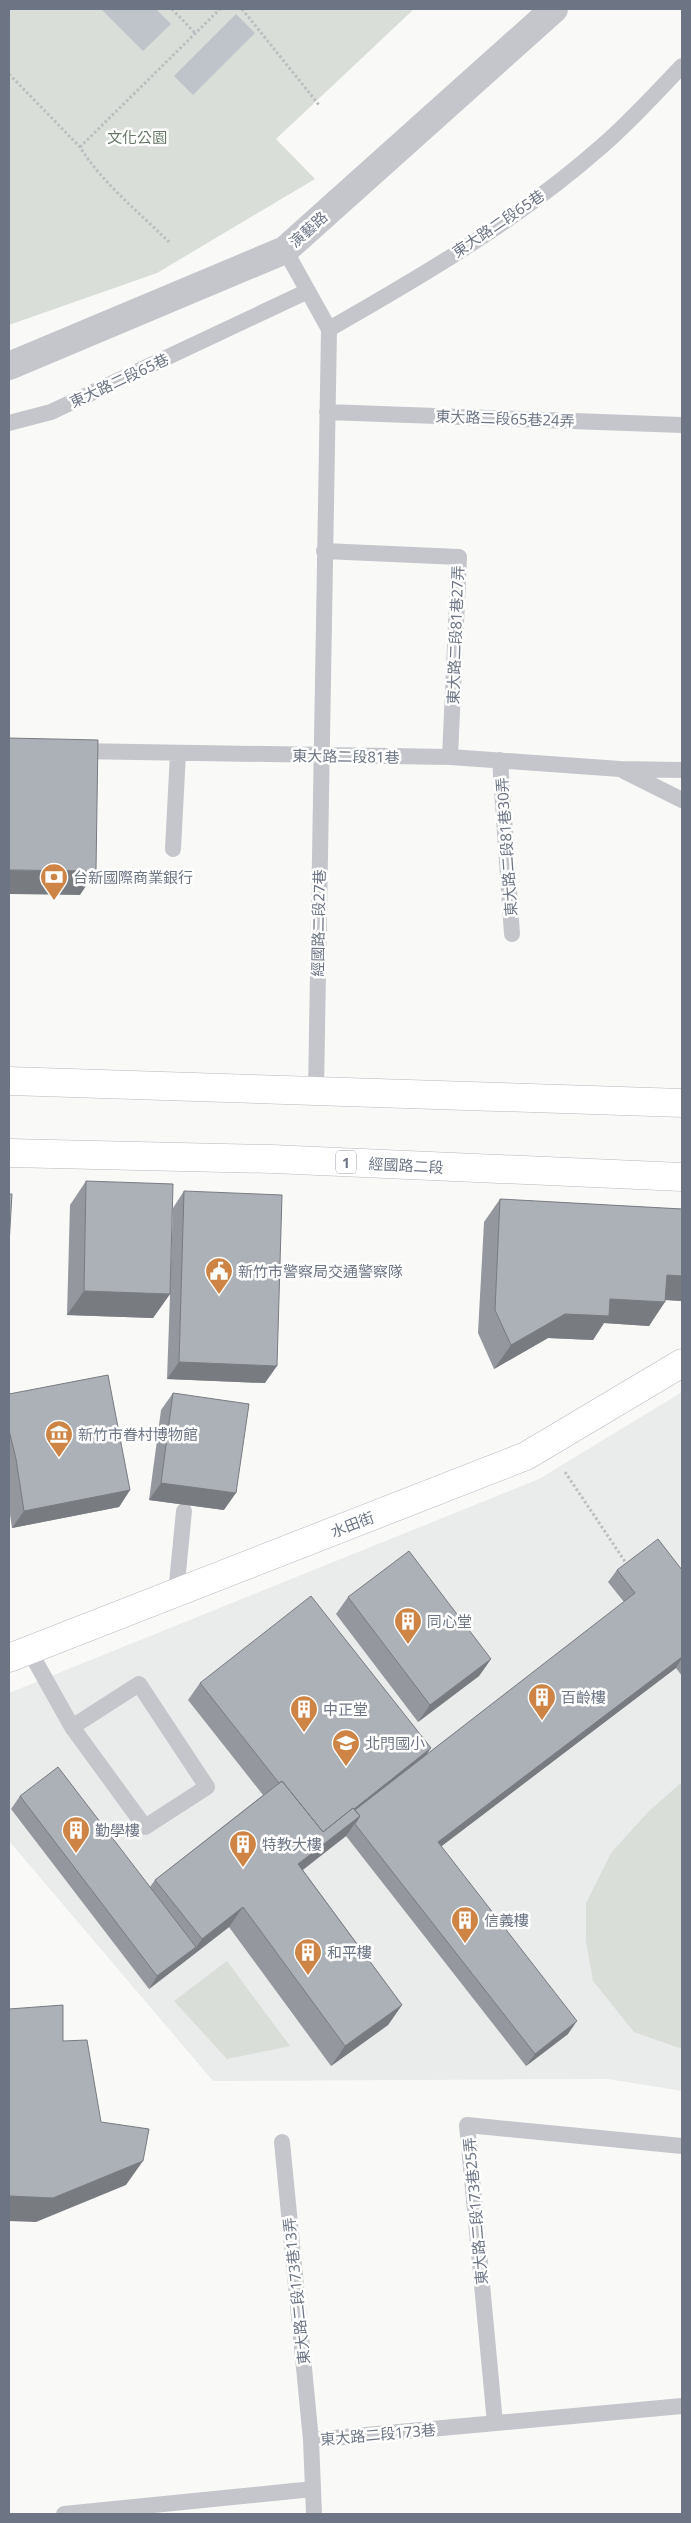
<svg xmlns="http://www.w3.org/2000/svg" width="691" height="2523" font-family="'Noto Sans','Noto Sans TC',sans-serif">
<style>
.built{fill:#eaebeb}
.green{fill:#d9ded8}
.water{fill:#bec4ca}
.lines{fill:none;stroke-linecap:round;stroke-linejoin:round}
.secondary-casing{stroke:#b5b8bd;stroke-width:29}
.primary-casing{stroke:#b6b8bd;stroke-width:29}
.path{stroke:#bcbec1;stroke-width:3;stroke-dasharray:2.5 2.5;stroke-linecap:butt}
.lane{stroke:#c4c6cb;stroke-width:16}
.street{stroke:#c4c6cb;stroke-width:28}
.secondary{stroke:#fff;stroke-width:28}
.primary{stroke:#fff;stroke-width:28}
.wall{fill:#94979d}
.shaded-wall{fill:#787b80}
.building{fill:#acb0b7;stroke:#787b80}
.labels{text-anchor:middle;dominant-baseline:central;stroke-width:5;stroke-linejoin:round;paint-order:stroke}
.shield{fill:#fff;stroke:#999eaa;stroke-width:1}
.shield-label{font-size:14px;font-weight:bold;fill:#6d7585}
.park-label{font-size:15px;fill:#667866;stroke:#fff}
.street-label{font-size:15px;fill:#6d7585;stroke:#fff}
.poi-label{font-size:15px;fill:#6d7585;stroke:#fff;text-anchor:start}
</style>
<rect width="100%" height="100%" fill="#f9faf8"/>
<path class="built" d="M682,1392V2091L608,2079L213,2081L9,1841V1693L539,1479Z"/>
<path class="green" d="M9,9H414L276,139L315,179L157,273L9,325Z
M682,1782V2049L634,2032L593,1981L586,1941V1903L611,1853L649,1811Z
M227,1961L290,2046L227,2059L174,2001Z"/>
<path class="water" d="M101,9H156L171,24L143,51Z
M236,14L255,33L193,95L174,76Z"/>
<g class="lines">
<g class="secondary-casing">
<path id="secondary" d="M9,1658L526,1456L682,1363"/>
</g>
<g class="primary-casing">
<path id="primary" d="M9,1081L682,1103
M9,1153L272,1159L682,1177"/>
</g>
<path class="path" d="M172,9L195,33
M242,9L319,105
M9,74L80,147C101,182 140,213 169,242
M80,147L220,9
M565,1472L628,1566"/>
<path class="lane" d="M285,250L329,329C422,276 521,218 602,146C630,122 656,93 682,66
M327,412L682,425
M9,423L51,412L308,291
M324,551L459,557L450,757
M77,751L450,757L620,769L682,770
M500,760L512,934
M624,771L682,800
M173,849L178,753
M316,1090L329,329
M176,1593L184,1511
M29,1650L72,1727L145,1827L207,1787L139,1684L72,1727
M282,2142L311,2440
M495,2423L467,2125L682,2146
M313,2489L314,2514
M64,2514L313,2489L311,2440L682,2406"/>
<path class="street" d="M9,366L285,250L554,9"/>
<use href="#secondary" class="secondary"/>
<use href="#primary" class="primary"/>
</g>
<path class="wall" d="M86,1181L170,1290L173,1208L184,1191L265,1383L167,1379L170,1294L153,1318L67,1315L70,1205Z
M500,1199L682,1209V1301L665,1300L649,1326L604,1323L593,1340L548,1338L494,1369L478,1333L484,1222Z
M173,1393L224,1510L149,1500L161,1410Z
M9,1394L130,1490L119,1507L12,1528L9,1508Z
M617,1570H682V1676L676,1668L441,1846L568,2034L526,2066L346,1836L303,1870L402,2005L388,2025L331,2066L229,1927L149,1989L11,1809L20,1796L150,1887L155,1880L263,1795L188,1700L200,1683L431,1748L426,1755L624,1602L608,1582Z
M348,1597L491,1659L479,1676L418,1722L336,1614Z"/>
<path class="shaded-wall" d="M9,870L96,871L80,895L9,894Z
M667,1275L682,1276V1301L650,1299Z
M84,1291L170,1294L153,1318L67,1315Z
M610,1299L665,1302L649,1326L604,1323L593,1340L548,1338L494,1369L511,1345L565,1314Z
M179,1362L277,1366L265,1383L167,1379Z
M161,1483L236,1493L224,1510L149,1500Z
M130,1490L119,1507L12,1528L24,1511Z
M682,1657V1658L676,1668L430,1855L438,1842Z
M491,1659L479,1676L418,1722L430,1705Z
M431,1748L419,1765L320,1835Z
M360,1816L346,1836L284,1884L298,1864Z
M243,1907L229,1927L188,1959L202,1939Z
M196,1947L188,1959L149,1989L157,1976Z
M402,2005L388,2025L331,2066L345,2046Z
M577,2021L568,2034L526,2066L535,2054Z
M143,2161L126,2185L36,2222L9,2221V2196Z"/>
<path class="building" d="M9,738L98,740L96,871L9,870Z
M86,1181L173,1184L170,1294L84,1291Z
M184,1191L282,1195L277,1366L179,1362Z
M9,1194H12L9,1245Z
M500,1199L682,1209V1276L667,1275L665,1302L610,1299L609,1316L565,1314L511,1345L495,1310Z
M108,1375L130,1490L24,1511L16,1459L9,1430V1394Z
M173,1393L249,1404L236,1493L161,1483Z
M658,1539L682,1570V1657L438,1842L577,2021L535,2054L355,1824L360,1816L355,1810L635,1593L617,1570Z
M409,1551L491,1659L430,1705L348,1597Z
M311,1596L431,1748L354,1809L353,1808L323,1832L282,1781L279,1783L200,1683Z
M58,1767L196,1947L157,1976L20,1796Z
M282,1781L323,1832L353,1808L360,1816L298,1864L402,2005L345,2046L243,1907L202,1939L155,1880Z
M63,2005V2041L87,2040L101,2122L149,2129L143,2161L53,2198L9,2196V2009Z"/>
<defs>
<g id="bank-pin" transform="scale(1.4375)"><path d="M0 17L-7.5 6A9.5 9.5 0 1 1 7.5 6Z" fill="#ce8444" stroke="#fff"/><path d="M-6-4H6V4H-6ZM0-2.3a2.3 2.3 0 1 0 0 4.6a2.3 2.3 0 1 0 0-4.6Z" fill="#fff"/></g>
<g id="civic-pin" transform="scale(1.4375)"><path d="M0 17L-7.5 6A9.5 9.5 0 1 1 7.5 6Z" fill="#ce8444" stroke="#fff"/><path d="M-.6-6.5H3V-4.5H.6V-3L4-1V1h2V6H-6V1h2V-1L-.6-3ZM-1.2 2.5V6h2.4V2.5Z" fill="#fff"/></g>
<g id="museum-pin" transform="scale(1.4375)"><path d="M0 17L-7.5 6A9.5 9.5 0 1 1 7.5 6Z" fill="#ce8444" stroke="#fff"/><path d="M0-6L6-3V-2H-6V-3ZM-5-1h2V3h-2ZM-1-1h2V3h-2ZM3-1h2V3H3ZM-6 4H6V6H-6Z" fill="#fff"/></g>
<g id="building-pin" transform="scale(1.4375)"><path d="M0 17L-7.5 6A9.5 9.5 0 1 1 7.5 6Z" fill="#ce8444" stroke="#fff"/><path d="M-4-6H4V6H1V3H-1V6H-4ZM-2.5-4.3h1.7v1.8h-1.7ZM.8-4.3h1.7v1.8H.8ZM-2.5-1h1.7V.8h-1.7ZM.8-1h1.7V.8H.8Z" fill="#fff"/></g>
<g id="school-pin" transform="scale(1.4375)"><path d="M0 17L-7.5 6A9.5 9.5 0 1 1 7.5 6Z" fill="#ce8444" stroke="#fff"/><path d="M0-5L7-2L0 1L-7-2ZM-4 1L0 2.5L4 1V4Q0 6-4 4Z" fill="#fff"/></g>
</defs>
<g fill-rule="evenodd">
<use href="#bank-pin" x="54" y="877"/>
<use href="#civic-pin" x="219" y="1271"/>
<use href="#museum-pin" x="59" y="1434"/>
<use href="#building-pin" x="408" y="1621"/>
<use href="#building-pin" x="542" y="1697"/>
<use href="#building-pin" x="304" y="1709"/>
<use href="#school-pin" x="346" y="1743"/>
<use href="#building-pin" x="76" y="1830"/>
<use href="#building-pin" x="243" y="1844"/>
<use href="#building-pin" x="465" y="1920"/>
<use href="#building-pin" x="308" y="1952"/>
</g>
<g class="labels">
<rect class="shield" x="336" y="1150.5" width="20" height="23" rx="4"/>
<g class="shield-label">
<text x="346" y="1162">1</text>
</g>
<g class="park-label">
<text x="137" y="137">文化公園</text>
</g>
<g class="street-label">
<text transform="translate(498 223) rotate(-34)">東大路二段65巷</text>
<text transform="translate(308 229) rotate(-42)">演藝路</text>
<text transform="translate(119 380) rotate(-25)">東大路二段65巷</text>
<text transform="translate(505 418) rotate(2)">東大路二段65巷24弄</text>
<text transform="translate(455 635) rotate(-88)">東大路二段81巷27弄</text>
<text transform="translate(346 756) rotate(1)">東大路二段81巷</text>
<text transform="translate(506 847) rotate(-94)">東大路二段81巷30弄</text>
<text transform="translate(318 923) rotate(-89)">經國路二段27巷</text>
<text transform="translate(406 1165) rotate(3)">經國路二段</text>
<text transform="translate(352 1524) rotate(-21)">水田街</text>
<text transform="translate(475 2211) rotate(-95)">東大路二段173巷25弄</text>
<text transform="translate(296 2291) rotate(-96)">東大路二段173巷13弄</text>
<text transform="translate(378 2434) rotate(-5)">東大路二段173巷</text>
</g>
<g class="poi-label">
<text x="73" y="877">台新國際商業銀行</text>
<text x="238" y="1271">新竹市警察局交通警察隊</text>
<text x="78" y="1434">新竹市眷村博物館</text>
<text x="427" y="1621">同心堂</text>
<text x="561" y="1697">百齡樓</text>
<text x="323" y="1709">中正堂</text>
<text x="365" y="1743">北門國小</text>
<text x="95" y="1830">勤學樓</text>
<text x="262" y="1844">特教大樓</text>
<text x="484" y="1920">信義樓</text>
<text x="327" y="1952">和平樓</text>
</g>
</g>
<rect width="691" height="2523" fill="none" stroke="#6d7585" stroke-width="20"/>
</svg>
